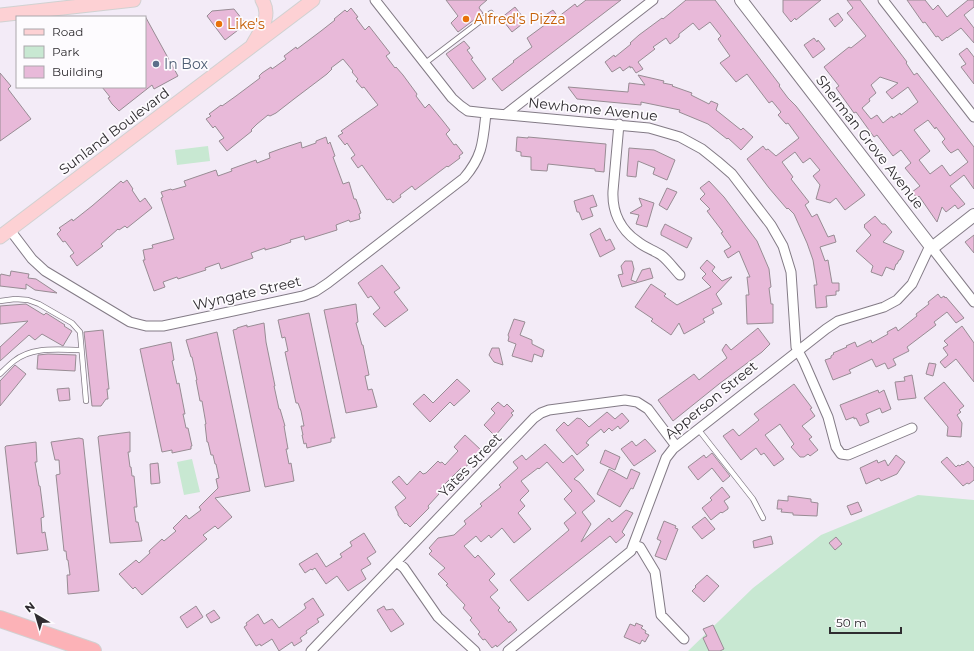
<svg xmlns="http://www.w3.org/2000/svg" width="974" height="651" font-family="Montserrat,sans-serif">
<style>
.green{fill:#c8e8d2}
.building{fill:#e8b9d9;stroke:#988c94;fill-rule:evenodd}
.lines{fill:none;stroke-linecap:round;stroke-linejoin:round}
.lane-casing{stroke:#837b86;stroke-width:6}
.street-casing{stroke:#837b86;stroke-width:11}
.secondary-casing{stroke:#837b86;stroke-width:14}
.primary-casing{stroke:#d1d1d1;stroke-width:15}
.highway-casing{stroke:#d1d1d1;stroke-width:18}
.lane{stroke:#fff;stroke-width:4.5}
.street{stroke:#fff;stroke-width:9}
.secondary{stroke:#fff;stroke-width:12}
.primary{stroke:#fdd1d4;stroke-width:13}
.highway{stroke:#fcb2b7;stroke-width:16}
.food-dot{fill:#e8710a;stroke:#fdfbfe;stroke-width:1.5}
.service-dot{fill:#5c6f8a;stroke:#fdfbfe;stroke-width:1.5}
.labels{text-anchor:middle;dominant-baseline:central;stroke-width:3.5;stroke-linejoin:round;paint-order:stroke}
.food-label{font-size:14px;fill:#c56008;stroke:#fdfbfe;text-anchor:start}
.service-label{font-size:14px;fill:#4e5e75;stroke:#fdfbfe;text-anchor:start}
.street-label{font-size:14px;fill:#2f2c30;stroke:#fdfbfe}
</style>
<rect width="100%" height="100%" fill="#f3ebf7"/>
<path class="green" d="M208,146L210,161L177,165L175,150Z
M192,459L200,492L184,495L177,462Z
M918,495L974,500V651H688L753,588L821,535Z"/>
<path class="building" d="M446,0H487L480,6L479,8L483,13L458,32L451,23L458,16Z
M586,0H621L502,91L492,79L514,62L513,61L532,47L527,38L546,24L541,18L553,10L558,17L575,4L577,7Z
M686,0H715L780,85L779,86L788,98L796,106L865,195L845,210L836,198L830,203L816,199L820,185L813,176L820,170L810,158L803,163L795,152L782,162L793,177L791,179L809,202L805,205L812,217L817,214L828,237L834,235L836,242L820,247L825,261L828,260L832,283H839V291H836V295L826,296L827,307L816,308L814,285H817L813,260L807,243L794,214L788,208L787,209L769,188L747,159L763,146L766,150L768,149L776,156L799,138L788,123L786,124L778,115L781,112L772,101L769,103L747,74L736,82L720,63L730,56L718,39L721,36L710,22L699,30L693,23L679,34V37L670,44L666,38L653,47L655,49L638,62L643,69L636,73L632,67L630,68V66L623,71L620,67L612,72L605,62L614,55L615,57L631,44L630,43L639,35L662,18L663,19Z
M783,0H821L796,20L795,18L791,22L783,12Z
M847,0H860L907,62L906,63L914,75L917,73L974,147V189L964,175L950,186L965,204L958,209L955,205L946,212L942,207L937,222L919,196L917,198L912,192L920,186L905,168L911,163L901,150L893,156L877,135L874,137L856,112L854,113L849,106L836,88L839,86L824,67L849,47L851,48L866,36L847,13L853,8ZM880,77L898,83L886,92L892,99L908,87L918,102L901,115L900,113L893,118L892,116L883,123L877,115L871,119L862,108L870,101L869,99L876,93L871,85ZM928,120L935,129L936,127L945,139L942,142L948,150L951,153L958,149L968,162L950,176L942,165L930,174L919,160L930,151L914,130Z
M907,0H925L933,10L938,5L947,17L968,0H974V7L964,15L974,28V43L961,28L947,38V37L942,41L938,36L936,37L925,22L923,23Z
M515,7L526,21L512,32L501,18Z
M351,8L358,17L356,18L365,30L369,26L390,53L386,56L395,68L396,67L403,75L417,94L416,96L425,108L429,104L443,121L450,130L446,134L454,145L456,144L463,153L459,156L460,158L448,167L447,166L415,190L412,186L400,195L401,197L393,203L390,199L387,200L362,165L358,168L351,158L355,155L347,143L345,145L338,136L343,133L341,131L378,105L364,87L362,88L356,81L358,79L352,72L353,71L343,59L331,68L332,69L327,74L294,99L276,113L270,116L268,115L257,124L251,130L252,131L227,151L219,141L224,138L215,126L213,128L206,119L211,116L209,114L221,105L222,106L236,96L260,78L259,76L262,73L271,67L272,69L286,59L284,56L296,47L297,49L321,31L335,20L334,19L345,10L347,12Z
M234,9L246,24L225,40L207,16L212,11Z
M838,13L843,20L835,27L829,19Z
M145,16L178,76L154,89L152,85L119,111L112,104L108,98L110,97L102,87H145Z
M814,38L817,42L818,40L825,49L813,58L804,45Z
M464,41L470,48L467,50L473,58L471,59L486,79L473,89L446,54Z
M967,48L974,57V84L961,67L966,64L959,54Z
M0,73L11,86L8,89L31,119L0,141Z
M638,75L664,81L663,83L673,85L672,86L692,93L691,95L709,104L711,101L718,104L716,110L741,130L743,128L753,137L741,150L728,138L727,139L708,124L679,112L680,110L641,102V105L577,99L568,87L628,92L629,83L645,85Z
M326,137L328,144L330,142L335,156L333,157L343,184L349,182L354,199H356L361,213L359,214L360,219L350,222L349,220L336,225L337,230L305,240L304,236L290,240L291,242L276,247L265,250V248L251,253L253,258L221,269L219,263L205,268L206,270L178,279L177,277L163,282L165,287L154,291L143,260H145L143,250L153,248L152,245L174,239L161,198L163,197L161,192L171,189L172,190L186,186L184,181L216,170L218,176L232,171L231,169L256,160L257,163L270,158L269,153L280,149L301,142L302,148L316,143V141Z
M517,137L528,138V137L606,144L604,172L595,171V169L548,164L547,171L531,170V157L521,156V152L516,151Z
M629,148L654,150L675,160L667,180L653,174L655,168L638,161L636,177L627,176Z
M127,180L133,189L132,190L140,202L145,198L152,208L127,228L125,226L119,230L118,229L101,244L103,246L77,266L70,256L74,253L65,241L63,242L57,234L61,230L59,228L72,219L73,221L92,206L121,181L123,183Z
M709,181L724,197L757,241L769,269L771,287L769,288L771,304H773V323L747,324L746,295H749L747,277H750L739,251L728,258L724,251L731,247L721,233L723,232L707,211L710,209L700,199L705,194L700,188Z
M667,188L677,192L667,210L659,205Z
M593,195L597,206L590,208L593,216L582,220L579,212H577L574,201Z
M639,198L654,203L647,227L636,224L639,215L630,213L642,206Z
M875,216L882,224H885L892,232L883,242L904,251L900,260H899L897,264H896L894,270L886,267L882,276L871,272L873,266L856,251L871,235L864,227L865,226L864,225Z
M665,224L692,238L687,248L661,235V232Z
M600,228L606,241L610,239L615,249L600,257L590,234Z
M974,235V253L965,242Z
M707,260L715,267L712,271L722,281L731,277H732L716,294L722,304L712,309L714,313L703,319L705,322L684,334L679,323L671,335L651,321L653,319L635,307L651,284L666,294L664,296L677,305L711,287L702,278L706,274L700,268Z
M625,261H632L634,269L631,280L636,282L642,270L650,268L653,278L622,287L618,275L623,274L621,266Z
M382,265L400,288L394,292L408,310L385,327L373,314L380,308L371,296L368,298L358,283Z
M11,271L29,274L28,278L36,279L57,293L35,290L26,284V289L0,286V276L1,274L10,276Z
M938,294L941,298L944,296L945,298L946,297L964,318L956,323L947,312L934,322L936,325L907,347L909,351L893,359L896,365L888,369L885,363L876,367L872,359L849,370L851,373L833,380L825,360L831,358V356L834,354L833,353L847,347L846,346L855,342L857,347L871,340L872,343L888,334L887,332L896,327L898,331L917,316L916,314L929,304L928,302Z
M26,304L44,315L46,313L65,325L64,326L72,331L63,346L42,334L35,340L29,335L0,361V347L28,321L0,324V306Z
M356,304L358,322L356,323L362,345H363L369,375L365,376L368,390L372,389L377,407L346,413L324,310Z
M309,313L335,438H331V442L307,448L306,443L304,444L302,435H303L301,426H304L301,411L298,403H296L294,394L285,352L288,351L285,337L282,338L278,320Z
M514,319L525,322L520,335L532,340V344L544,350L542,357L534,354L532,362L512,356L516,344L508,341L509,337L508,335Z
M264,323L266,342L275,386H274L279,409H280L285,426H284L288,449H286L289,464L291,463L294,481L265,487L233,330L237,329V328L247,325V327Z
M962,326L974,343V382L956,359L945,368L940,362L948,355L943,348L948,345L944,341Z
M758,328L770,344L762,352L719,384L673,421L658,400L694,374L699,380L727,358L722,350L726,344L731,350Z
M103,330L109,389H107L108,399H106L101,406H92L84,332Z
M217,332L250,491L215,498L232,517L218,529L215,526L203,535L207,539L142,595L135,587L133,589L119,574L136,560L139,563L150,553L149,551L162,539L164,541L176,531L173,528L186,515L189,519L201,510L199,507L218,488L216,479L219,478L216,464H215L213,455H211L208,442H207L205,424H206L202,401H200L196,380H197L192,357H191L186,340Z
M171,342L174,360L172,361L177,384L179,383L185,414H183L186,428H188L192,446H191V449L172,453V450L162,452L140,349Z
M492,348H499L503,365L494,362L489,355Z
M48,354L76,355L75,371L37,369L38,355Z
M929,363L936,364L933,376L926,374Z
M15,365L26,374L0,406V381Z
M912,375L916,398L898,400L895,382L905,381L904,377Z
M457,379L470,391L454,406L450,402L430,422L413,404L424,394L433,403Z
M944,382L964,406L959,410L961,412L957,415L962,423L961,437L947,436L948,427L924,398Z
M794,384L812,408L810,409L815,416L802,426L812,437L809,439L818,450L810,456L808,454L804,457H800L791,447L794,444L780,424L765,435L784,459L774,466L764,453L761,455L756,448L741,460L723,436L733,429L739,436L759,420L754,414Z
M69,388L70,400L59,401L57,389Z
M878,390L879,393L884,390L891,409L882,413L880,408L866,414L869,422L860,426L856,418L854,419V417L846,420L840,405Z
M498,402L504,407L507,404L514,411L511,413L513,415L495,436L484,425L495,413L491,409Z
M607,412L615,419L622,413L629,421L620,429L618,426L612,431L609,428L604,433L601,429L589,439L586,443L589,445L577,455L556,430L564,422L568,426L577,418L581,419L589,427Z
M130,432V452H128L130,467H131L132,476H134L137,507H134L136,522H138L142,541L110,543L98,437L99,436Z
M465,435L481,450L463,470L461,468L437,492L439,494L428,506L429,508L410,527L406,523L405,524L398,515V513L395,507L406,498L392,482L399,476L407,485L420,471L423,474L426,473L438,461L440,463L442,462L445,465L458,451L454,447Z
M79,438L83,439L99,591L68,594L67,575H70L68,560H67L66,551H64L56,475L60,474L59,460H55L51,442Z
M645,439L656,451L634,466L621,449L632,441L636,446Z
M36,442L37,462H35L39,486H40L44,517L41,518L42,533L45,532L48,550L17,554L5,447L6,446Z
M545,444L563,463L572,455L584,470L574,479L579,482L595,501L582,512L591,524L581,542L609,518L612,522L626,510L633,513L622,532L625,535L616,543L610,536L528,601L510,580L569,530L564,523L576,513L564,499L572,491L547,462L539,469L538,468L521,481L529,491L520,500L525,506L518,513L531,529L514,543L502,528L491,538L489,535L481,542L476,536L464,546L475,558L478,555L495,574L489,580L498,590L490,597L500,608L498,610L509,623L510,621L517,630L497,647L496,645L492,648L485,639L483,640L478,634L480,632L470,620L472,618L463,608L465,605L446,585L448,584L438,574L445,568L429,554L432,551L429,548L438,538L454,535L466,524L464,521L482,506L480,504L501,487L499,485L518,468L513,462L522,455L526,460Z
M605,450L620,457L615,470L600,463Z
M712,453L730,476L723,482L712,468L698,480L688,467L704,455L706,458Z
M896,455L905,462L897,474L881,481L879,478L866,484L860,468L877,460L878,463L885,460L888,466Z
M947,457L956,467L958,465L960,466L962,464L963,465L968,461L974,468V480L969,484L967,483L963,486L941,462Z
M158,463L160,483L151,484L150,464Z
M609,469L627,479L631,469L640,473L633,489L631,488L620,507L597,494Z
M722,487L730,497L724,501L728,507V509L722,513L721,512L711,520L702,508L712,500L710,498Z
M788,496L811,499V502L818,503L817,516L793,515V513L781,512L782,509H777L778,500L788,501Z
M858,502L862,511L851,515L847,506Z
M705,517L715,529L702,539L692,527Z
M664,521L676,526L675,528L678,529L666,560L655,556L661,541L657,539Z
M364,533L376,552L367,558L371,564L361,570L366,579L348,591L337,576L326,584L315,568L312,570L311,569L305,573L299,564L317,553L326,567L342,557L340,554L352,546L350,542Z
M771,536L773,544L754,548L753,541Z
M836,537L842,544L835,550L829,543Z
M707,575L719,586L704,602L692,591L696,587L695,586Z
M313,598L324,615L317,619L319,622L306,631L307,633L300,638L302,641L294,646L292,642L279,651L272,639L261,646L260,644L256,646L244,627L247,625L246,623L258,614L264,624L272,619L279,628L301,612L306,608L304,604Z
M196,606L203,617L187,628L180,617Z
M384,606L386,610L393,609L404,624L391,632L377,610Z
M214,610L220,618L211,623L206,615Z
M636,623L643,626L641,628L646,631L645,633L649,635L645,642L642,640L640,644L624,637L630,624L635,626Z
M713,625L724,649L720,651H709L703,638L707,636L703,629Z"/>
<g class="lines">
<g class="lane-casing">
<path id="lane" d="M424,64L491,13
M0,301L15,299L28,300L39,304L72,323L80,332L86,401
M0,374C4,370 9,365 14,361C33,346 58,350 81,350
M698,429L753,499L763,518"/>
</g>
<g class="street-casing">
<path id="street" d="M375,0L452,98L461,106L468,111L486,113L649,128L680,137L702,149L717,161L732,174L771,225L783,246L791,272L796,347L804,362L828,417L836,447L841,454L848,455L912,428
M883,0L974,117
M506,114L653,0
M619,124L613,191C612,211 620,229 637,241C644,247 653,250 661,255C668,260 674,269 680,275
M10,230L32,259L45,271L130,322L146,326H163L303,296L316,291L328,283L464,178C483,156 483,141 486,113
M634,545L640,547L655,572L661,615L684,639
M397,562L404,568L438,617L475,651
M311,651L534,418L541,413L549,410L625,400L637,402L648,409L676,446
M508,651L631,551L666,458L673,449L826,329L838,321L884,307L897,300L912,284L928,250L932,248L974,302"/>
</g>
<g class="secondary-casing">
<path id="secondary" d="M741,0L932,248L974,215"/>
</g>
<g class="primary-casing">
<path id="primary" d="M0,15L134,0
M253,44C261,30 272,15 262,0
M0,237L313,0"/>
</g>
<g class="highway-casing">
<path id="highway" d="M0,619L93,651"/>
</g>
<use href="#lane" class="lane"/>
<use href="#street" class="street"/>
<use href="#secondary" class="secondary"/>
<use href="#primary" class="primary"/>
<use href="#highway" class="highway"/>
</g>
<g class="food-dot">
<circle cx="466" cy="19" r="4"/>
<circle cx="219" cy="24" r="4"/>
</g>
<circle class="service-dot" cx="156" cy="64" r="4"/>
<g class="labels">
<g class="food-label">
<text x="474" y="19">Alfred's Pizza</text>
<text x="227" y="24">Like's</text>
</g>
<g class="service-label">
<text x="164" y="64">In Box</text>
</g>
<g class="street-label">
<text transform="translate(593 109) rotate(6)">Newhome Avenue</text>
<text transform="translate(114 131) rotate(-37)">Sunland Boulevard</text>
<text transform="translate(870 142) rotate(52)">Sherman Grove Avenue</text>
<text transform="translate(247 293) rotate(-13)">Wyngate Street</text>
<text transform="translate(711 400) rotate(-39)">Apperson Street</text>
<text transform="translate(470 465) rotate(-46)">Yates Street</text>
</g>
</g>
<rect x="16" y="16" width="130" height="72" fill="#fdfbfe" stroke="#aba8ac"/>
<rect x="24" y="29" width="20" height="6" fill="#fdd1d4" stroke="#aba8ac"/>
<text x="52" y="36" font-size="12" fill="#2f2c30">Road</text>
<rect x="24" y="46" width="20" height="12" fill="#c8e8d2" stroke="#aba8ac"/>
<text x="52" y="56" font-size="12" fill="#2f2c30">Park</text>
<rect x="24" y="66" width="20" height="12" fill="#e8b9d9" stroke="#aba8ac"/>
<text x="52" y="76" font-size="12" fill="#2f2c30">Building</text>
<g transform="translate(36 615) rotate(322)" stroke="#fdfbfe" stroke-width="3" paint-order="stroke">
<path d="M0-3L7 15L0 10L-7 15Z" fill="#2f2c30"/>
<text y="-6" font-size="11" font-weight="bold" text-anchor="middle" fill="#2f2c30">N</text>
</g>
<path d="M830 627v6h71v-6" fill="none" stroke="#2f2c30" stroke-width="2"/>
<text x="836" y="627" font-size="12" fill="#2f2c30" stroke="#fdfbfe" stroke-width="3" paint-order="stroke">50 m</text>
</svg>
